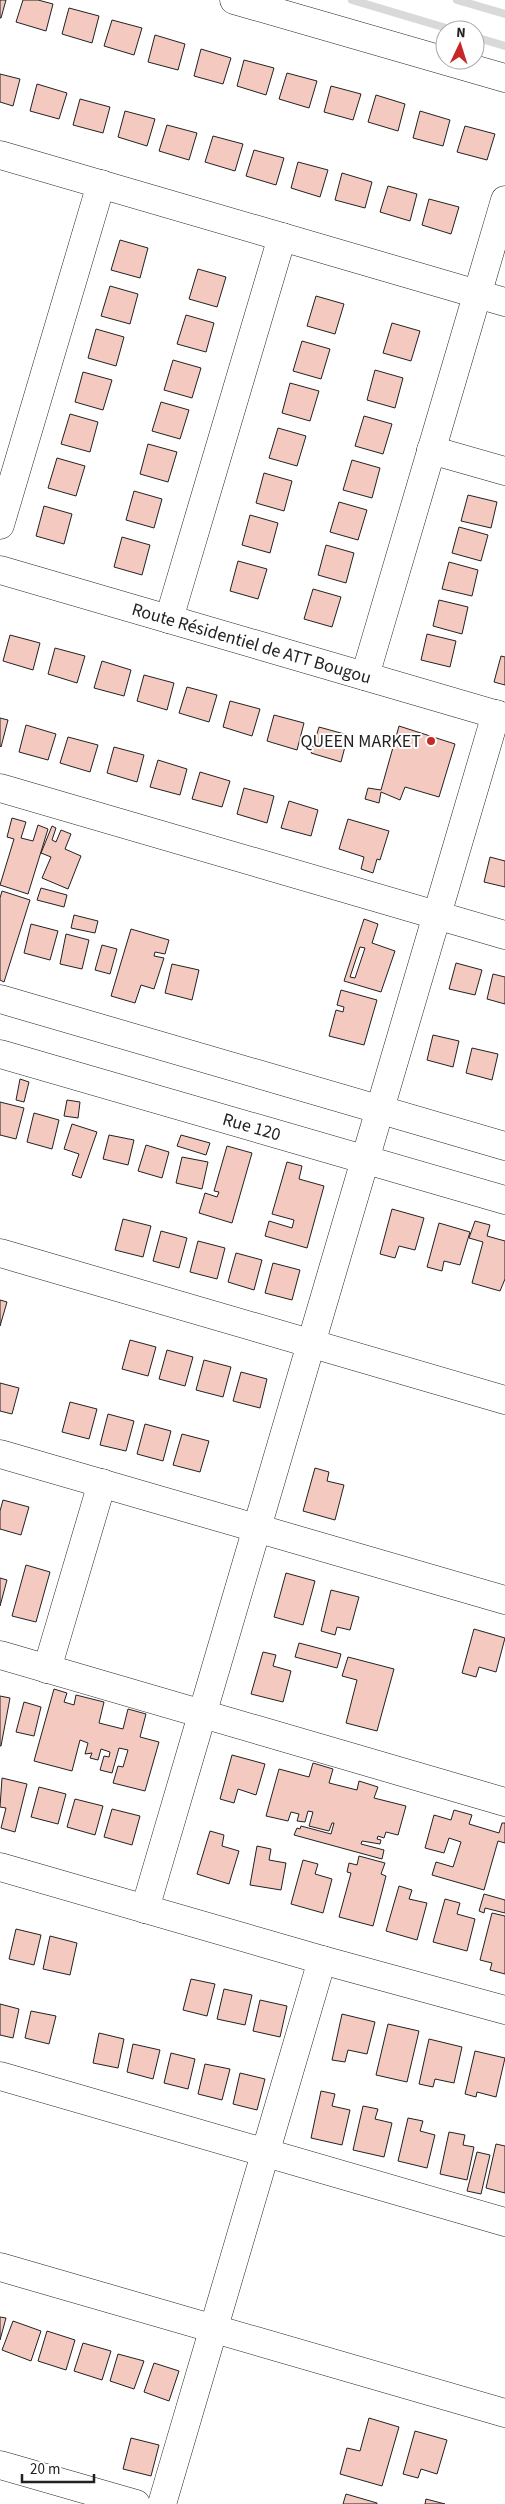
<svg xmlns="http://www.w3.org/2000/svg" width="505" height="2504" font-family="'Source Sans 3',sans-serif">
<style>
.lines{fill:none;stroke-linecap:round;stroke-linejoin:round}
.stream{stroke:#d9d9d9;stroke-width:8}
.building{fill:#f3c9c0;stroke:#222;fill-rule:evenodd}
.minor-casing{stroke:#222;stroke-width:29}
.minor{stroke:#fff;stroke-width:28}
.poi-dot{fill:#c62828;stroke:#fff;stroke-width:2}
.labels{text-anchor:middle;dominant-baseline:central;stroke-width:4;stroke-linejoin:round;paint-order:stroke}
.street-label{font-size:18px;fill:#222;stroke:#fff}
.poi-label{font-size:18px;fill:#222;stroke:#fff;text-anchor:end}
</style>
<rect width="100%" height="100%" fill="#fff"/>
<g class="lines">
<path class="stream" d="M352,0L453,30
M457,0L505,14
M475,37L505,46"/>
</g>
<path class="building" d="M0,0H6L1,18H0Z
M23,0H38L53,4L46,31L16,22Z
M69,8L99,16L92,43L62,34Z
M112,20L142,28L134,55L104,46Z
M155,35L185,44L178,70L148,62Z
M201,49L231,58L223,84L194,76Z
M244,60L274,68L266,95L237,86Z
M287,73L317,81L309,108L279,99Z
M0,74L20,79L13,106L0,102Z
M37,84L67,93L59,119L30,111Z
M331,86L361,94L353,120L324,112Z
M376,95L405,104L398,131L368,122Z
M80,99L110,107L103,133L73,125Z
M125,111L155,119L147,146L118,137Z
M420,111L450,120L443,146L413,138Z
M167,125L197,133L189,160L159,151Z
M465,126L495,134L487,160L457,152Z
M213,136L243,144L235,171L205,162Z
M254,150L284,158L276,185L246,176Z
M298,162L328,170L320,197L291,188Z
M342,173L372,182L365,208L335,200Z
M388,186L417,194L410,221L380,212Z
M429,199L459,207L451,234L422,225Z
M120,240L148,248L140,278L111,270Z
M198,269L226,277L217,307L189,299Z
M110,286L138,294L130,324L101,316Z
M316,296L344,304L335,334L307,326Z
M186,315L214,323L206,352L177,344Z
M392,323L420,331L411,361L383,353Z
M96,329L124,337L116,366L88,358Z
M302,341L330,349L321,379L293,371Z
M173,360L201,368L192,398L164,390Z
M375,370L403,378L395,408L367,400Z
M83,372L112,380L103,410L75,402Z
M290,383L319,391L310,421L282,413Z
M161,402L189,410L180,439L152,431Z
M70,414L98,422L90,452L61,444Z
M364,416L392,424L383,454L355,446Z
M278,428L306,436L297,466L269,458Z
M148,444L177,452L168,482L140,474Z
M57,458L85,466L76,496L48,488Z
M352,460L380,468L372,498L343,490Z
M264,473L292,481L284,511L256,503Z
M134,491L162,499L154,528L126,520Z
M468,495L497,502L491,528L461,521Z
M339,502L367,510L358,540L330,532Z
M44,506L72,514L64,544L36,536Z
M250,515L278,523L270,553L242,545Z
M459,527L488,535L481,561L452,553Z
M122,537L150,545L142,575L114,567Z
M326,545L354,553L346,583L318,575Z
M238,561L267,569L258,599L230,591Z
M449,562L478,570L472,596L442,589Z
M313,589L341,597L332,627L304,619Z
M439,600L468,607L462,634L433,626Z
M427,634L456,641L450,667L421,660Z
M10,635L40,643L33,670L3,661Z
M55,648L85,656L77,683L48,674Z
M501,656L505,657V685L494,682Z
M102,661L131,670L124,696L94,688Z
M144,675L174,683L167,710L137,701Z
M187,687L217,695L209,722L179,713Z
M230,701L260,709L252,736L223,727Z
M274,715L304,723L297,750L267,741Z
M0,718L8,720L1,747L0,746Z
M26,725L56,734L48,760L19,752Z
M399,726L455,744L439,797L405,787L400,800L381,792L379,803L365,799L368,788L381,790Z
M319,727L348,735L341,762L311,753Z
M68,737L98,745L90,772L60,763Z
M114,747L144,755L137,782L107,773Z
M158,760L187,769L180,795L150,787Z
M200,772L230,781L222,807L192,799Z
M244,788L274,796L267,823L237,814Z
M289,801L318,810L311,836L281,828Z
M12,818L26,822L21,838L33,841L38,825L48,829L28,894L0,885L14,839L7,837Z
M348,819L389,831L380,860L377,859L373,873L361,869L364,857L339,849Z
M52,826L56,828L52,840L56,842L61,830L71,834L65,849L81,856L68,889L42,878L51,857L41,853Z
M490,857L505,861V887L484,882Z
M41,888L67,895L64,907L37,900Z
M2,891L30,900L4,982L0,980V898Z
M74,915L98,921L95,933L71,928Z
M364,919L378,924L372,943L395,951L381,992L344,981ZM360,947L365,948L355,978L350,977Z
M31,924L58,931L50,960L24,953Z
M131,929L169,940L165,954L155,952L154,956L164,958L154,989L141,985L135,1003L111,996Z
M66,934L89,940L82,969L60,964Z
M102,945L117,949L110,974L95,970Z
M456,963L482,970L475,995L449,989Z
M172,964L199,970L192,1000L165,993Z
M493,974L505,977V1004L487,999Z
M341,990L377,1000L364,1045L329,1036L336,1010L343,1012L344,1007L337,1005Z
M433,1035L459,1041L453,1067L427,1060Z
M472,1048L498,1054L492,1080L466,1073Z
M20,1079L29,1082L24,1102L16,1100Z
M67,1100L80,1102L78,1118L64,1116Z
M0,1102L24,1108L16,1139L0,1135Z
M34,1113L59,1120L52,1149L27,1142Z
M72,1124L97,1132L81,1178L72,1175L79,1154L64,1149Z
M109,1135L134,1140L128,1165L103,1159Z
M181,1135L210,1143L206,1155L177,1146Z
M146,1145L169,1152L162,1178L138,1171Z
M227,1146L252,1153L232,1223L199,1213L205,1193L217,1197L219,1192L214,1191Z
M182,1157L208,1162L202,1189L176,1183Z
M287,1162L302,1166L299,1179L324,1186L307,1248L265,1236L269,1221L292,1228L294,1220L272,1214Z
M392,1209L424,1218L415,1250L399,1246L395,1258L380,1254Z
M123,1219L151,1226L143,1257L115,1250Z
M475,1221L490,1225L487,1236L505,1241V1279L500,1291L472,1283L483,1242L469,1238Z
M439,1223L470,1232L460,1265L444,1261L442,1271L427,1267Z
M161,1231L187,1238L179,1268L153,1261Z
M198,1241L225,1248L217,1279L190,1272Z
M236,1253L262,1260L254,1290L228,1282Z
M273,1263L300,1270L292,1300L265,1293Z
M0,1300L7,1302L0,1326Z
M130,1340L156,1347L148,1376L122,1369Z
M167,1350L193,1357L185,1386L159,1379Z
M204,1360L231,1367L223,1397L196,1390Z
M241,1372L267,1379L260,1408L233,1401Z
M0,1383L19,1388L12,1414L0,1411Z
M70,1402L97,1409L89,1439L62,1432Z
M108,1414L134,1421L126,1451L100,1445Z
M145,1424L171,1431L163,1461L137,1454Z
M182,1434L209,1441L200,1472L173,1465Z
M315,1468L329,1472L327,1481L344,1485L335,1520L303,1511Z
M3,1500L29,1507L21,1535L0,1529V1511Z
M26,1565L50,1572L36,1622L12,1616Z
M286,1573L315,1581L303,1625L274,1617Z
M0,1578L7,1580L0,1606Z
M331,1590L359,1597L350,1630L337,1627L335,1635L321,1631Z
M474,1629L505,1638L496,1672L479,1667L476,1677L462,1673Z
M299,1643L341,1654L337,1668L295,1657Z
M263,1652L276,1655L273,1666L291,1671L283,1702L251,1694Z
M348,1657L394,1669L377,1731L346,1723L357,1680L342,1676Z
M54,1689L67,1693L64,1702L74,1705L76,1695L104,1702L99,1723L123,1729L128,1709L146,1714L140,1737L159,1742L145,1791L113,1783L118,1766L123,1767L128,1750L119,1748L112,1773L100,1770L104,1756L109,1757L110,1752L101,1749L98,1760L90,1758L92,1753L85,1754L88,1743L80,1740L72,1771L34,1761Z
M0,1696L10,1698L1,1746H0Z
M24,1702L41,1707L34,1736L16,1732Z
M232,1755L265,1764L256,1795L238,1789L234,1803L220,1799Z
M313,1763L333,1769L329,1783L357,1790L359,1781L378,1787L374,1798L406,1806L398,1835L386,1832L384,1838L378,1836L377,1839L381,1840L380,1844L362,1841L361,1844L384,1850L382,1859L294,1835L297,1828L300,1829L301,1826L331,1834L334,1823H332L329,1831L309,1826L313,1812L308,1811L305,1822L297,1821L299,1814L291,1812L288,1821L266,1816L279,1769L309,1777Z
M2,1778L27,1784L15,1832L1,1828L6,1808L0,1807Z
M39,1787L66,1794L58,1824L31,1817Z
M75,1799L103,1806L95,1835L67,1827Z
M112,1809L140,1816L132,1845L104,1837Z
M454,1810L472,1815L469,1824L499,1833L502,1823H505V1843L498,1841L484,1890L432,1875L436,1862L453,1867L461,1842L449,1838L444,1853L425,1848L434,1815L451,1820Z
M210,1831L224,1835L222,1846L239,1851L229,1884L197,1874Z
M257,1846L271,1849L269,1860L286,1863L281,1890L250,1885Z
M359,1856L385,1863L381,1874L386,1876L373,1926L339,1917L351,1873L347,1872L349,1863L357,1865Z
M303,1860L318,1864L315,1874L332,1879L323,1913L291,1904Z
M399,1886L412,1890L409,1899L427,1903L417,1940L386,1931Z
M484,1894L505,1900V1913L485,1908L484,1913L479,1911Z
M445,1899L460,1903L457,1914L475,1919L467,1951L433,1942Z
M492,1913L505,1916V1974L490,1970L492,1963L480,1960Z
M16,1929L41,1935L34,1965L9,1959Z
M50,1936L77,1943L70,1975L43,1969Z
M191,1979L215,1984L207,2016L183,2010Z
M224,1989L252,1995L245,2025L217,2019Z
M260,2000L287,2006L280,2037L253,2031Z
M0,2004L19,2009L13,2038L0,2035Z
M31,2011L56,2016L49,2044L25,2038Z
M342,2014L375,2022L367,2054L348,2050L345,2062L332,2060Z
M388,2024L419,2031L407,2082L376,2075Z
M99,2033L124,2039L118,2068L93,2063Z
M429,2039L462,2047L454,2083L435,2079L433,2087L419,2084Z
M133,2044L160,2050L153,2079L127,2072Z
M475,2051L505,2058L496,2097L477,2092L476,2097L465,2094Z
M171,2053L195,2059L188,2089L164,2083Z
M205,2064L230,2069L222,2100L198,2094Z
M240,2073L265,2079L257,2110L233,2104Z
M321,2091L335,2094L332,2106L350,2110L342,2145L311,2138Z
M363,2106L378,2109L375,2119L392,2123L384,2157L353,2150Z
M408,2118L423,2121L420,2131L435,2135L427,2168L398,2161Z
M449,2132L465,2135L463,2145L474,2147L467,2180L440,2174Z
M496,2144L505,2146V2193L486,2188Z
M477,2152L490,2155L481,2194L467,2191Z
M0,2317L6,2318L0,2340Z
M13,2321L41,2331L31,2361L2,2350Z
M47,2331L75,2340L66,2370L38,2361Z
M83,2343L111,2351L102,2380L74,2371Z
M118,2354L144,2361L134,2389L110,2381Z
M154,2363L179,2371L169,2401L144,2392Z
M369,2418L399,2427L382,2486L340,2474L347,2448L360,2451Z
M415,2431L447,2440L437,2474L421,2469L418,2478L403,2474Z
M131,2438L159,2445L151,2476L123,2469Z
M346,2494L377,2503V2504H343Z
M426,2499L445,2504H425Z"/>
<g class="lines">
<g class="minor-casing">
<g id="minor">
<path d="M234,0L505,78"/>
<path d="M0,155L505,302"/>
<path d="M431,450L505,471"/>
<path d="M0,525L101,184"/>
<path id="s1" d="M0,570L505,717"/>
<path d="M169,619L282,237"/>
<path d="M365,676L505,200"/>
<path d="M0,788L505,935"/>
<path d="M0,999L505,1146"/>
<path id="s2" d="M0,1054L505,1200"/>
<path d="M0,1253L505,1400"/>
<path d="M0,1454L505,1600"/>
<path d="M0,1655L505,1802"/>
<path d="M47,1669L102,1483"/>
<path d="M0,1867L322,1960L505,2010"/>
<path d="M145,1909L496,714"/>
<path d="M0,2076L505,2222"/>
<path d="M0,2267L505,2413"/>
<path d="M0,2465L136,2504"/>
<path d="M162,2504L322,1960"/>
</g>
</g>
<use href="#minor" class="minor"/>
</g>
<circle class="poi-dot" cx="431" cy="741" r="5"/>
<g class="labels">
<g class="street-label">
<text stroke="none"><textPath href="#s1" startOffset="262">Route Résidentiel de ATT Bougou</textPath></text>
<text stroke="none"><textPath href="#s2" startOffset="262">Rue 120</textPath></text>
</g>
<g class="poi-label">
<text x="421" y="741">QUEEN MARKET</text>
</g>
</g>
<g transform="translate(460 45) rotate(4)"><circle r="24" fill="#ffffff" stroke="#a7a7a7"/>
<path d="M0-4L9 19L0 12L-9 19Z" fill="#c62828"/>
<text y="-8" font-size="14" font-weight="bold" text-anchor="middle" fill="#222222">N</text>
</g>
<path d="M22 2474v8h72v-8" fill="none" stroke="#222222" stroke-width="2.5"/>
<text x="30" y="2474" font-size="15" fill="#222222" stroke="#ffffff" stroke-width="4" paint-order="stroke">20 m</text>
</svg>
